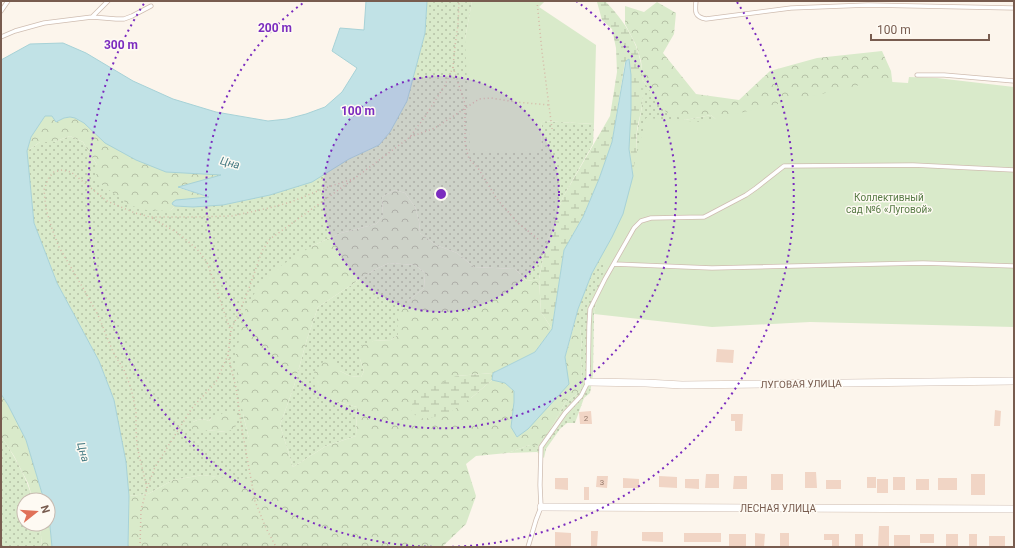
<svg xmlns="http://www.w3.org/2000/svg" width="1015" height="548" font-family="Roboto,sans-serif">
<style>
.grass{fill:url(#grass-dots);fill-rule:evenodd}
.forest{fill:url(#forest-crowns);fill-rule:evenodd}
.wetland{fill:url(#wetland-marsh)}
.green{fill:#d9eaca}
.water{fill:#c1e2e6;stroke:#a7d2d7}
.building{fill:#f1d5c5}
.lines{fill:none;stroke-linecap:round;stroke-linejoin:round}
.lane-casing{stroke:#cfbdb1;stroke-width:5}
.street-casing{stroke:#cfbdb1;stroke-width:8}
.path{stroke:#d6b8a7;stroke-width:1.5;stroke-dasharray:1 3;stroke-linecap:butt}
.lane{stroke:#fff;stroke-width:3.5}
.street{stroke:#fff;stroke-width:7}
.ring{fill:none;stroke:#7b2cbf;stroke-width:2;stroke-dasharray:2 4}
.labels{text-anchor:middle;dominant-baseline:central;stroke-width:3;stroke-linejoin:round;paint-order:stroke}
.number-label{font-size:8px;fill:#967a6c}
.park-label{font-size:10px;fill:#597c47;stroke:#fefaf3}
.street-label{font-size:10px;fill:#785c4f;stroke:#fefaf3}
.water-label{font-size:11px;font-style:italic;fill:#467b83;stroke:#fefaf3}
.centre{fill:#7b2cbf;stroke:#fefaf3;stroke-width:2}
.ring-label{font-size:12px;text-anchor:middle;font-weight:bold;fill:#7b2cbf;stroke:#fefaf3;stroke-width:3;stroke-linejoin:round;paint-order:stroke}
</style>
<defs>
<pattern id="grass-dots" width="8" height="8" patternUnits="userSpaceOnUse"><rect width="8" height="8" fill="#d9eaca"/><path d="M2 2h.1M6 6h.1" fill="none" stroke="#b5c1a6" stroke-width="1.8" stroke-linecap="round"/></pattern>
<pattern id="forest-crowns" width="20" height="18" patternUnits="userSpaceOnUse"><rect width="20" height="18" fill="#d9eaca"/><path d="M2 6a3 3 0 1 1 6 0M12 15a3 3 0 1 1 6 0" fill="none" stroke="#b5c1a6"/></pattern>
<pattern id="wetland-marsh" width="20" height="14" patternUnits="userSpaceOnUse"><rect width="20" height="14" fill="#d9eaca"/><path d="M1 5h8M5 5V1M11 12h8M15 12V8" fill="none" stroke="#b5c1a6"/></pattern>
</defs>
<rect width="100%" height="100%" fill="#fcf5ec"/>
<path class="grass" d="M427,1H472L465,39L541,152L542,121L594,124L593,144L563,197L546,244L539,279L527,281L515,269L474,267L457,253L436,245L420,233L419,221L415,207L405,193L395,190L382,197L383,216L376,224L341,233L312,246L243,414L249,439L250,482L203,475L173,480L148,494L129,496L126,462L114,400L99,361L57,283L34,223L27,151L40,142H54L70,136L83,142L97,165L170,211L175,206L193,207L349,159L379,145L390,132L407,101L425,33ZM218,417L226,432L207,430L193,422C199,419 203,419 209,421L211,418Z
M643,80L653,95L685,120L711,115L726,128L637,156V132L642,107Z
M612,237L594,314L593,375L590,393L584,398L575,423H567L560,429L546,449L544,458L537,452L507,453L530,445L550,430L565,403L580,391L582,369L580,355L582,342L580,329H573L578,309L592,273Z
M389,263L415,265L425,273L424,288L409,300L398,335L391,340L373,341L360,359L364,371L361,377L350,376L340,371L320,397L357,407L356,436L326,446L293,467L280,425L294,386L307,339L318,307L374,270Z
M1,436C15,457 26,476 33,500H24V524H40L42,547H1Z"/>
<path class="forest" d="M657,2L676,13L674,34L663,53L696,94L739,100L770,71L817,58L882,51L891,71L894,96L726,128L711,115L685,120L666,112L653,95L643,80L641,61L636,45L625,24V6L644,12Z
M45,116H52L56,122L64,118L70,117L75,118L84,123L105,143L222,175L179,188L210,197L172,204L175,206L170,211L146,210L129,205L96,180L97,165L83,142L70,136L54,142H40L27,151L31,137Z
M395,190L405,193L415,207L419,221L420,233L436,245L457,253L474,267L515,269L527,281L539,279L541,312L552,329L535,352L493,373L456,376L471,398L492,380L505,383L514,391V402L511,427L517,437L553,401L568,384L565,357L573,329H580L582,342L580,355L582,369L580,391L565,403L550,430L537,446L530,445L507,453L476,456L466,464L476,496L466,524L442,547H128L129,496L148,494L173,480L203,475L249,481V439L243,414L235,359L246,308L261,282L282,265L312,246L341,233L376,224L383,216L382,197ZM389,263L415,265L425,273L424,288L409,300L397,317L398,335L391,340L373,341L361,346L360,359L364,371L361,377L350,376L340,371L335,359L325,360L314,372L315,384L320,397L357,407L356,436L326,446L293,467L280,425L294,386L307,339L318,307L374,270Z
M1,394L8,405L26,440L44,500H33L28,483L14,456L1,436Z
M224,412H230L235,413L236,426L231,430L226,432L207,430L201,433L192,429L193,422C199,419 203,419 209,421L214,415L218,417Z
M48,512L49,516L52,547H42L40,524H48Z"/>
<path class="wetland" d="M598,1H605C636,33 647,62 642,106C641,114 638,122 637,130C636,138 637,146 637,155C637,162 635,169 633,176C632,167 630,157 629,148C629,119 634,88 629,59L625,62L612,142L599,179L583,217L564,250L552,329L541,312L539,279L546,244L563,197L610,116L617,72L616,48L612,29L602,20L597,2Z
M493,373L492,380L471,398L448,414L424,419L415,415L410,409L415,398L421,392L456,376Z"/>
<path class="green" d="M472,1H545L539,7L596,45L594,124L542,121L541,152H470L465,39Z
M909,77L937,78L1014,87V327L810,322L712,327L594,314L605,264L603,262L589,259L632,174L646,118L701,122L877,81L908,83Z"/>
<path class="water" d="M366,1H427L425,33L407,101L390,132L379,145L349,159L312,182L270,195L223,205L193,207L175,206L172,204L173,202L176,200L209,197L178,187L221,175L166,172L136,160L105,143L84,123L75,118L70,117L64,118L56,122L52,116H45L31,137L27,151L34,223L57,283L99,361L114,400L126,462L129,496L128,547H52L49,516L48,512V500H44L26,440L8,405L1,394V60L30,44L63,43L86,53L133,81L173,99L216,112L268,121L287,119L306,114L325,107L342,92L357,68L332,51L340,28L364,30Z
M629,59L631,75V110L629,149L633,176L623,214L612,237L592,273L578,309L565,357L569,384L528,429L517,437L511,427L514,402V391L505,383L492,380L493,373L535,352L552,329L564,250L583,217L599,179L612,142L626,61Z"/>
<path class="building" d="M717,349L734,350L733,363L716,362Z
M995,410L1001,411L1000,426H994Z
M591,411L592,424H580L579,412Z
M731,414H743L742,431H735V421H731Z
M805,472H816L817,488H805Z
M706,474H719V488H705Z
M771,474H783V490H771Z
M971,474H985V495H971Z
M597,476H608L607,488L596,487Z
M659,476L677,477V488L659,487Z
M734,476H747V489H733Z
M867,477H876V488H867Z
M893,477H905V490H893Z
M555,478H568V490L555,489Z
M623,478L639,479V488H623Z
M938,478H957V490H938Z
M685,479H699V489L685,488Z
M877,479H888V493H877Z
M916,479H929V490H916Z
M826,480H841V489H826Z
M584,487H589V500H584Z
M879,526H889V547H878Z
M591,531H598L597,547H591Z
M555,532L571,533V547H555Z
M642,532H663V542L642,541Z
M684,533H721V542H684Z
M755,533L765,534L764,547H755Z
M780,533H789V547H780Z
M729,534H746V547L729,546Z
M824,534H839V547H832V540H824Z
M855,534H863V547H855Z
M920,534H934V543H920Z
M946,534H958V547H946Z
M969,534H977V547H969Z
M894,535H910V547H894Z
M989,536H1005V546H989Z"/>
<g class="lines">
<g class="lane-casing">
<path id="lane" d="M696,1C695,11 694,17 706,19L791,8L868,5L1014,8
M1,11L8,1
M92,17L108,1
M1,37L15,31L44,23L92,17L116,19H124L132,16L151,6
M917,75H944L1014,81
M614,264L712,268L923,263L1014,266
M528,547L536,520L541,507L540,485L541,447L565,413L581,396L588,382L589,326L590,309L605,279L634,228L641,221L651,218L704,217L708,215L746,195L756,188L784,166L913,165L1014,170"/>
</g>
<g class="street-casing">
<path id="street" d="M588,382L646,383L682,385L1014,381
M541,507L1014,509"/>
</g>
<path class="path" d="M537,1L542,52L552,129
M453,67L465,104V144L469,159L478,168L497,199L518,223L538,239
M410,137L435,128L449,119L479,99L491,98L516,102L549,105
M152,218L178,233L197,249L207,262L230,329
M228,355L236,388L242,430L255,501L266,528L276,547
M147,488L137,446L136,428V411L131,388L124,370L113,352L98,315L83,288L59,247L52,229L46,209L44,190L49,177L54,172L62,170L71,172L107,201L135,213L150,217H192L232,216L269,208L291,202L325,188L353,179
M140,547L141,510L147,488L155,467L192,408L216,382L228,355L231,330L247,294L262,251L270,239L355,178L410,137L426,115L445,85L453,67L455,46L458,25L459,1"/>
<use href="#lane" class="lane"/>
<use href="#street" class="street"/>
</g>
<circle cx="441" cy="194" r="118" fill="#7b2cbf" fill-opacity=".12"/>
<g class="ring">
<circle cx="441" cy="194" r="118"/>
<path d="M576 1A235 235 0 1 1 306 1"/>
<path d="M438 547A353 353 0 0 1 145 2M737 2A353 353 0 0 1 444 547"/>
</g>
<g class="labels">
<g class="number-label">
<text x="586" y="418">2</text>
<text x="602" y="482">3</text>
</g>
<g class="park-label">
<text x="889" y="197">Коллективный<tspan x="889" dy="12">сад №6 «Луговой»</tspan></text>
</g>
<g class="street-label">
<text transform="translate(801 384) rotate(-1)">ЛУГОВАЯ УЛИЦА</text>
<text x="778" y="508">ЛЕСНАЯ УЛИЦА</text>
</g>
<g class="water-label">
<text transform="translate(230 163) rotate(14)">Цна</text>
<text transform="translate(83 452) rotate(74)">Цна</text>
</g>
</g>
<circle cx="441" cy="194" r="6" class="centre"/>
<g class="ring-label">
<text x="275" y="32">200 m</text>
<text x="121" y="49">300 m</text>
<text x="358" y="115">100 m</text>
</g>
<rect width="1015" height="548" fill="none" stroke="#785c4f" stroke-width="4"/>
<g transform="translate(36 512) rotate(73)"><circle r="19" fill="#fefaf3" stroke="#c8bbb1"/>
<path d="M0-3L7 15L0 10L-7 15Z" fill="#e07158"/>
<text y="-6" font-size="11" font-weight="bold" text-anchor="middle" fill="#785c4f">N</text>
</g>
<path d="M871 34v6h118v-6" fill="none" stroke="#785c4f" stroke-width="2"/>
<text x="877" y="34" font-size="12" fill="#785c4f" stroke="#fefaf3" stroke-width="3" paint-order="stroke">100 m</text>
</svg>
